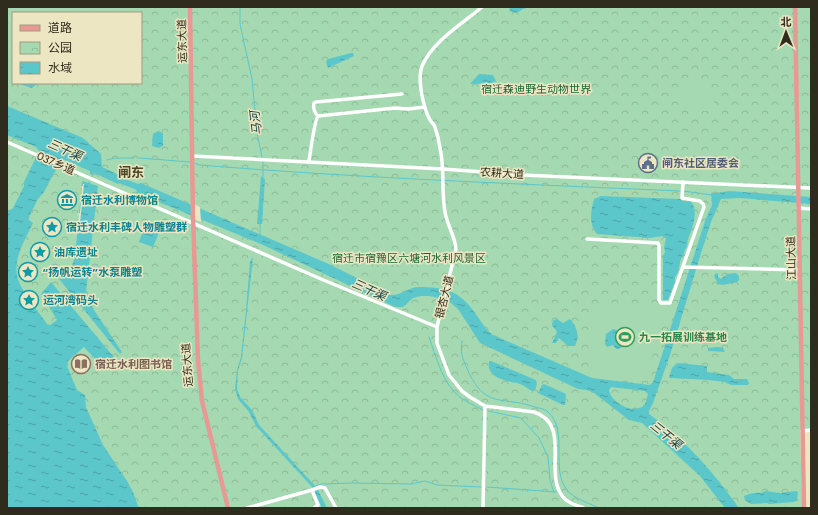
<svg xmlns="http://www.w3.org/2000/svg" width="818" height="515" font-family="Jost,'Noto Sans SC',sans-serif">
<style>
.park{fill:url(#park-crowns);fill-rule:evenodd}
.garden{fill:#a4d9b1}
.water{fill:url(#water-ripples);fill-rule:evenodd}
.pier{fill:#ede6c2}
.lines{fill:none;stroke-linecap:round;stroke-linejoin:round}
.stream{stroke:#5cc7cb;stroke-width:1}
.river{stroke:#5cc7cb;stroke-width:6}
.minor{stroke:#fff;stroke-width:3.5}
.major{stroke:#e89994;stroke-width:4.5}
.labels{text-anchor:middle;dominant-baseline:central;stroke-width:3;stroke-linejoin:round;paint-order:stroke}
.street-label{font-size:11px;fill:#2f2c1e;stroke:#ede6c2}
.park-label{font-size:11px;fill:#1b6336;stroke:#ede6c2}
.service-label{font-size:11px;font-weight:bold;fill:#4e5e75;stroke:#ede6c2;text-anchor:start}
.culture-label{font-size:11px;font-weight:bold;fill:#0d838f;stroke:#ede6c2;text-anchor:start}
.leisure-label{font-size:11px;font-weight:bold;fill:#27864d;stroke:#ede6c2;text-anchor:start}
.education-label{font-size:11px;font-weight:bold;fill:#785e54;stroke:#ede6c2;text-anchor:start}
.water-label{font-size:12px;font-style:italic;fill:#124345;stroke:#ede6c2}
.quarter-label{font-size:13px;font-weight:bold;fill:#4a4525;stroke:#ede6c2}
</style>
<defs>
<pattern id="park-crowns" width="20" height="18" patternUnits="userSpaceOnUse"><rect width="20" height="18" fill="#a4d9b1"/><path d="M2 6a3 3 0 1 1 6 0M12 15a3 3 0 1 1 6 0" fill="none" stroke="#8eba98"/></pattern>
<pattern id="water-ripples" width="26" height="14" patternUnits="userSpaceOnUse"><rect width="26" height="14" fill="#5cc7cb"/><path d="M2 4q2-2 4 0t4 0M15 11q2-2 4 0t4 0" fill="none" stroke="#4ca2a4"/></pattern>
</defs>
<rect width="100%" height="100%" fill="#ede6c2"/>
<path class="park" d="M7,7H811V431H800L802,508H7ZM13,13H141V83H13Z"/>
<path class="garden" d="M733,74L740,83L711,84L710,97L714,98V111H697L684,103H678V93H679L680,81C697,81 719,85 733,74Z
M49,220L50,221H54L59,226L56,234H48L46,232V224Z
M591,303L675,305L671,317L664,316L645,381L602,377L591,375Z
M129,352L133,358L126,362L122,356Z"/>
<path class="water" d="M509,7H530L523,9L517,13L510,11Z
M351,53H353L354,56L328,68L326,62L328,59Z
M479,74L493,75L496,81L493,83L470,84Z
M16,83H38L32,88Z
M7,106L83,138L101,154L102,167L121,176L123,181L118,184L94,173L92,175L90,174V171L65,160H61L44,192L38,199L29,217V220L33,223C21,248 6,270 27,295V298L31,304L32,303L47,324L50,325L57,320L41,294L51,282L118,362L106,371L84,347L68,361L67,366L77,390L85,395L86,407L103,445L127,481L133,492L139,508H7V210H10L13,208L24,186V182L39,151L36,147L7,135Z
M158,131L163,133V146L159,148L152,146L153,134Z
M261,176L265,179L262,224H257Z
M83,181L88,183L89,181L91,184L98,186L86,292L94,310L122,352L120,354L59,279L67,273L66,272L72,266L75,257L82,182Z
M133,183L137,184L141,183L331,265L390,295C402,296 408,287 419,287C445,287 460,291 475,313C481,321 485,329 493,335L592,378L650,385L653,382L658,367L705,221L712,205L711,193H717L729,191L811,197V204L739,198L721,199L711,222L702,250L670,355L653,403L649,411V414C685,439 714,473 739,508H725L700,476L642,423L629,420L594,393L587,390L578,389L480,343L458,309L451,303L440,298L429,296H421L413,298L403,307H395L263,245L137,193L136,188L132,186ZM611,387L645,391L648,394L645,404L642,407C639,408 636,409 633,409C623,408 610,399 609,390Z
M601,196L680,199L684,202L690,201C700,210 692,229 688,239C687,241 688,244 687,246C686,249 684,250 684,254C678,260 681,271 675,277V282L668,300H663V256L665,252L664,248L666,238L662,236L650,238L597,234C588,223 591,211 594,199Z
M144,228L159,233L153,247L139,242Z
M253,257L242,358L238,371L237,389L240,397L252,410L259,425L317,488L327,508H322L312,487L256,426L249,412L238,399L235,389L237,370L241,357L246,310L250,262Z
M718,273V277L721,279L727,274L736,273L739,276V280L737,282L723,285L718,284L714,276L715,274Z
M557,319L563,323L570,319C577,327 580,336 575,346H568L559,338L556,343H552L557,332C555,327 549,326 554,320Z
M613,329L617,330L622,337L623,345L619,349H616L613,345L607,347L605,344L606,334Z
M718,347L723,348L725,352L708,351V348Z
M491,361L536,380L537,384L535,390L532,391C527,388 522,384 517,383C505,381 486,377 489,362Z
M677,363L707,366V372L729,375L734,379H747L749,383L748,385H731L725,382L708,380L670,378L669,377L672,368Z
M544,384L566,394L565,405H563L538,393L542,385Z
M765,491L780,493L796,491L798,492L797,500L794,502L769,504L767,503L751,504L745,500L744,496C750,493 756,492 762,493Z"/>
<path class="pier" d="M83,184H84L79,233H77L79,215L77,214L80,213L82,188L80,186L82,187Z
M192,203L200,207L201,222L192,218Z"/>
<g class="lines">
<path class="stream" d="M240,7V24L252,79L257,133L262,157
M139,158L190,162
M107,160L115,158H134
M263,160V177
M195,163L199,165C359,178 520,184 680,191
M683,191L712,195
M260,235V224
M429,337C436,357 443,385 461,398C468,403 476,406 483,410
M462,341C460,356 463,359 469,373C486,409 504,396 535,407C539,408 545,409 548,412C569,430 550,470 567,490C574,499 589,503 599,508
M488,411L521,418L539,438L548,457L550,481L554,492
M315,486L321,484L353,483L411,484L425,481L437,485L481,487
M487,487L556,492"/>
<path class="river" d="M117,179L140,188"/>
<path class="minor" d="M482,7C462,24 433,41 422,66C417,79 423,107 430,120C431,122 434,124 435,127C437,133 439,141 440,148C445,169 441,190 445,212C447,225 455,236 456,249L437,327V343L449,375L462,391L470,397L485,406L534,412C572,424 543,473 563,497C568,504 577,505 584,508
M318,116C314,113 313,107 314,103L316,102L402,94
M7,142L321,279L437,327
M193,156L443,169L523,175L811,188
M309,161C310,154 315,120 318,116L395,108L408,109L425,107
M798,208L811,209
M587,239L658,243L659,245V300L661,303H670L704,207L703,204L700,201L682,198L683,182
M683,267L800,270
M802,431L811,430
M312,490L320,487L325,488L336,508
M247,508L312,490L318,505L314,508
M483,508L485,406"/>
<path class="major" d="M190,7L193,218L198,361L202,401L228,508
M795,7L804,508"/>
</g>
<defs>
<g id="civic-ring" transform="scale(1)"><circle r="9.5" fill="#ede6c2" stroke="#5c6f8a" stroke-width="1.5"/><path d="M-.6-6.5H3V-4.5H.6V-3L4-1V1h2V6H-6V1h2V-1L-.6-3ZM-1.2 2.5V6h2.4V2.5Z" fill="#5c6f8a"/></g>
<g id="museum-ring" transform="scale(1)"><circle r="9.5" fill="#ede6c2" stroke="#0f9aa8" stroke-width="1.5"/><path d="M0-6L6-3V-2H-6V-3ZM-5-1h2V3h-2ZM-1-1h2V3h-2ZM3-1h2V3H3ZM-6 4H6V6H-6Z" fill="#0f9aa8"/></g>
<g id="sight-ring" transform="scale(1)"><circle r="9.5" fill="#ede6c2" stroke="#0f9aa8" stroke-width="1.5"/><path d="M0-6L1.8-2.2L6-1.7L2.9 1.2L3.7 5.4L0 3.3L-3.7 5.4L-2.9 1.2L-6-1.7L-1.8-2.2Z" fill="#0f9aa8"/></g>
<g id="stadium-ring" transform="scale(1)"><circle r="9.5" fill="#ede6c2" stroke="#2e9e5b" stroke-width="1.5"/><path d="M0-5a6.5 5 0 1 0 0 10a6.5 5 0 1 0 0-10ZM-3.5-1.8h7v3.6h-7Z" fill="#2e9e5b"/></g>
<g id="library-ring" transform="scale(1)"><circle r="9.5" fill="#ede6c2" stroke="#8d6e63" stroke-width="1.5"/><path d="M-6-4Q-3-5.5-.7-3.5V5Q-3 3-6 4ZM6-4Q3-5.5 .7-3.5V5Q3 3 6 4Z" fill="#8d6e63"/></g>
</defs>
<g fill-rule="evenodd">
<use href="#civic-ring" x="648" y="163"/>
<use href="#museum-ring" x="67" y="200"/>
<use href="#sight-ring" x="52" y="227"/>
<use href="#sight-ring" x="40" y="252"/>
<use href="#sight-ring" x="28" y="272"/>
<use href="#sight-ring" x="29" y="300"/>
<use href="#stadium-ring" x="625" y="337"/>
<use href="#library-ring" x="81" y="364"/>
</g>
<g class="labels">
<g class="street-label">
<text transform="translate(182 41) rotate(-91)">运东大道</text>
<text transform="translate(56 163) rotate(24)">037乡道</text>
<text transform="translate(502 173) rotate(4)">农耕大道</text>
<text transform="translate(791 258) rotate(-91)">江山大道</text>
<text transform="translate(444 297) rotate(-76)">银杏大道</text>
<text transform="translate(187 365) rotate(-94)">运东大道</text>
</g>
<g class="park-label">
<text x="536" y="89">宿迁森迪野生动物世界</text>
<text x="409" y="258">宿迁市宿豫区六塘河水利风景区</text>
</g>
<g class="service-label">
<text x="662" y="163">闸东社区居委会</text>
</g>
<g class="culture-label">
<text x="81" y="200">宿迁水利博物馆</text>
<text x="66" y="227">宿迁水利丰碑人物雕塑群</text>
<text x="54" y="252">油库遗址</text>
<text x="42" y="272">“扬帆运转”水泵雕塑</text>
<text x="43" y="300">运河湾码头</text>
</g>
<g class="leisure-label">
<text x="639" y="337">九一拓展训练基地</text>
</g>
<g class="education-label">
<text x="95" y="364">宿迁水利图书馆</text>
</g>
<g class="water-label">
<text transform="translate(256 123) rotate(-97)">马河</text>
<text transform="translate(65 150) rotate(24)">三干渠</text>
<text transform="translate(369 290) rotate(24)">三干渠</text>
<text transform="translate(666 435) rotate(39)">三干渠</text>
</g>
<g class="quarter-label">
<text x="131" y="172">闸东</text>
</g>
</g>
<rect width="818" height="515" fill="none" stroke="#2f2c1e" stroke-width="16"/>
<rect x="12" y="12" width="130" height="72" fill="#ede6c2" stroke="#a19c80"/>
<rect x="20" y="25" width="20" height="6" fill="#e89994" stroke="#a19c80"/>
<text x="48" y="32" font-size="12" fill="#2f2c1e">道路</text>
<rect x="20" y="42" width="20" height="12" fill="url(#park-crowns)" stroke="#a19c80"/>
<text x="48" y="52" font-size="12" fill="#2f2c1e">公园</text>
<rect x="20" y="62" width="20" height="12" fill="url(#water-ripples)" stroke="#a19c80"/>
<text x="48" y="72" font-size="12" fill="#2f2c1e">水域</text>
<g transform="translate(786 32) rotate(359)" stroke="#ede6c2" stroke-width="3" paint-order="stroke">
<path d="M0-3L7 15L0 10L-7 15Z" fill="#2f2c1e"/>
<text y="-6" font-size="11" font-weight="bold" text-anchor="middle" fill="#2f2c1e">北</text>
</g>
</svg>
